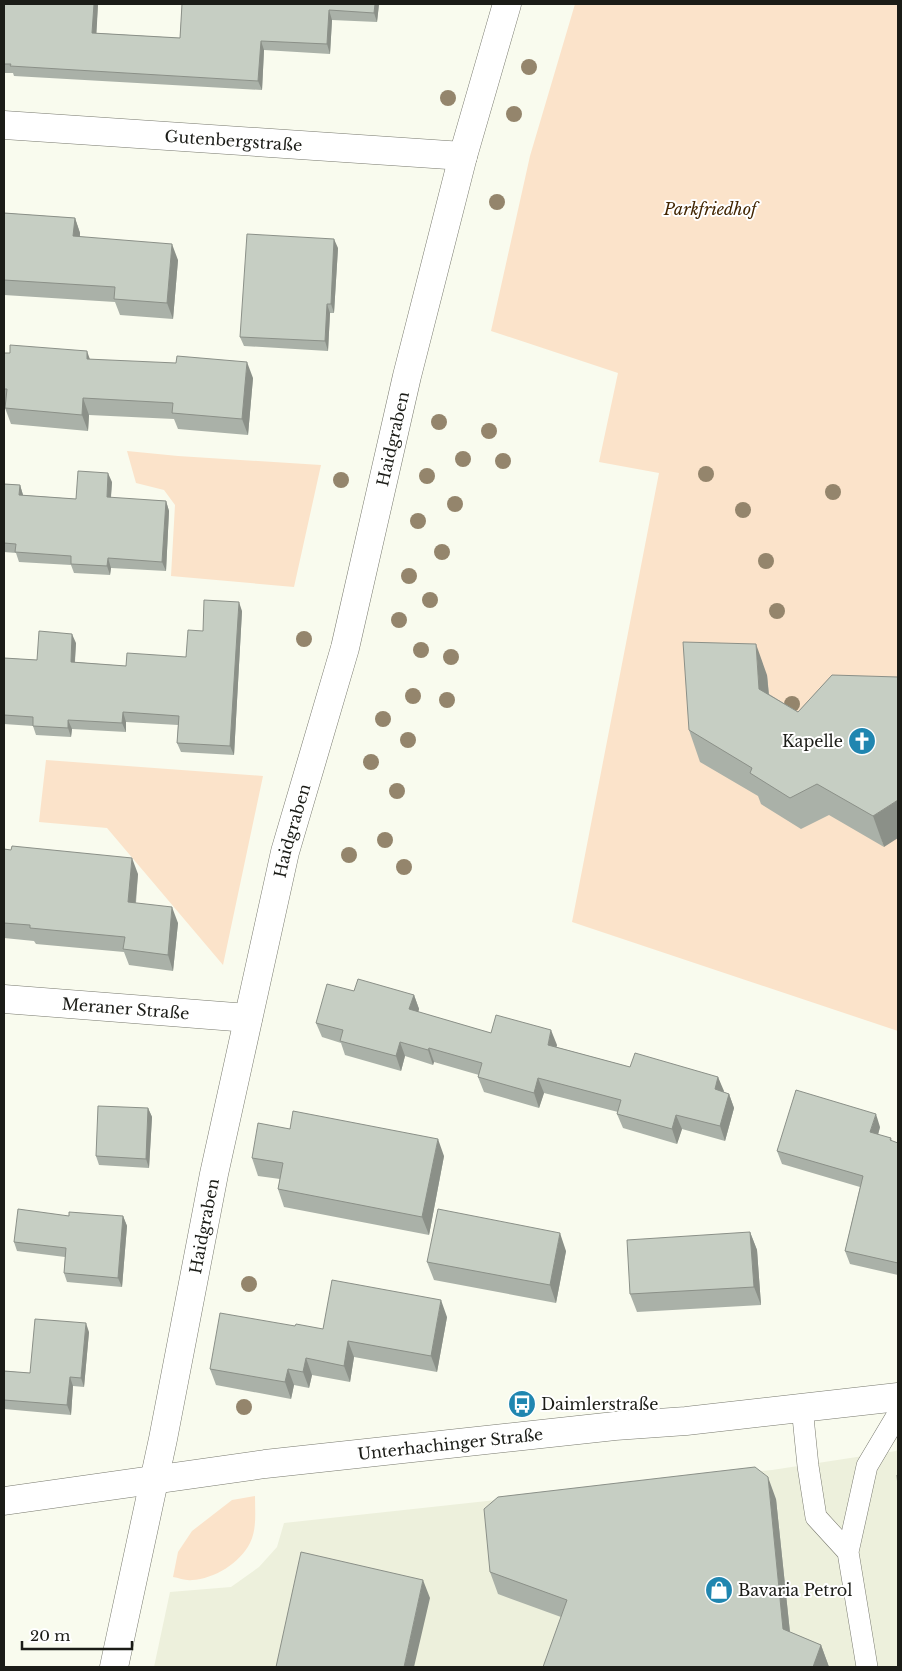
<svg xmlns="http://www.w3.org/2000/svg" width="902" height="1671" font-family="'Libre Baskerville',serif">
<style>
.built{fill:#edf0dc}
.green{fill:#fbe3ca}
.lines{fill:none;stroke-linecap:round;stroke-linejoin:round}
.service-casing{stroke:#78796e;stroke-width:22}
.minor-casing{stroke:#78796e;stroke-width:29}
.secondary-casing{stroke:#78796e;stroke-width:29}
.service{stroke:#fff;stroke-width:21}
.minor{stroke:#fff;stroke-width:28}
.secondary{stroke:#fff;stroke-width:28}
.tree{fill:#94856c}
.wall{fill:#aab1a8}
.shaded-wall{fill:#8b9088}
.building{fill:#c6cec3;stroke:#8b9088}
.labels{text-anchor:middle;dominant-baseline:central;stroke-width:4;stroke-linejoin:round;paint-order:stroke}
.street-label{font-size:16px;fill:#1b1c17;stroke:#fff}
.park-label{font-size:16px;font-style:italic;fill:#422501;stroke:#fff}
.poi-label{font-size:16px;fill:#1b1c17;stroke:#fff;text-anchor:start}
</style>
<rect width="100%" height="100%" fill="#f9fbee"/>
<path class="built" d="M898,1449V1667H154L170,1592L231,1587L259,1567L277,1547L284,1523L772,1470L896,1451Z"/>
<path class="green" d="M575,4H898V1031L572,922L659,473L599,462L618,373L491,331L530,156Z
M127,451L178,456L321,465L294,587L171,576L175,505L164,490L136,483Z
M46,760L263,776L223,965L107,828L39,822Z
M255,1496C255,1512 257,1529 250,1543C240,1563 214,1579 192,1580C186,1581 179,1578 173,1577L178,1552L192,1531L232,1500Z"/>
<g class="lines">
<g class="service-casing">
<path id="service" d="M802,1407L808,1466L816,1517L848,1552
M867,1667L848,1552L867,1466L898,1414"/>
</g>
<g class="minor-casing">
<g id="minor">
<path id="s1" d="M4,125L463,156"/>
<path id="s2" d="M4,999L248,1018"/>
<path id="s3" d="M114,1667L163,1439L214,1174L285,852L345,648L407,376L463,156L507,4"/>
</g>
</g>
<g class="secondary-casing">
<g id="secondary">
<path id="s4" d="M4,1501L265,1464L615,1426L686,1421L898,1397"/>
</g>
</g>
<use href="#service" class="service"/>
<use href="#minor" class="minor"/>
<use href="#secondary" class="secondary"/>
</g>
<g class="tree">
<circle cx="529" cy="67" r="8"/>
<circle cx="448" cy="98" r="8"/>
<circle cx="514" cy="114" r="8"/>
<circle cx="497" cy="202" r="8"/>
<circle cx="439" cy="422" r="8"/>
<circle cx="489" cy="431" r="8"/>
<circle cx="463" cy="459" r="8"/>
<circle cx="503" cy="461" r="8"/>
<circle cx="706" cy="474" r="8"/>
<circle cx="427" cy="476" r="8"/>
<circle cx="341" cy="480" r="8"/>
<circle cx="833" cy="492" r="8"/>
<circle cx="455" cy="504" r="8"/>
<circle cx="743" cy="510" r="8"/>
<circle cx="418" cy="521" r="8"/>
<circle cx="442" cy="552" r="8"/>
<circle cx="766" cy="561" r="8"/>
<circle cx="409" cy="576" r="8"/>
<circle cx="430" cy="600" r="8"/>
<circle cx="777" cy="611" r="8"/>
<circle cx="399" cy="620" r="8"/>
<circle cx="304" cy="639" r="8"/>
<circle cx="421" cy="650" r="8"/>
<circle cx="451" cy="657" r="8"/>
<circle cx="413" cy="696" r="8"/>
<circle cx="447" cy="700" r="8"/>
<circle cx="792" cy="704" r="8"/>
<circle cx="383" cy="719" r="8"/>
<circle cx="408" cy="740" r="8"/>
<circle cx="371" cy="762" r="8"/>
<circle cx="397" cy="791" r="8"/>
<circle cx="385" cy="840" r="8"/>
<circle cx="349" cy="855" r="8"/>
<circle cx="404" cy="867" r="8"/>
<circle cx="249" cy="1284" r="8"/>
<circle cx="244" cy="1407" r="8"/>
</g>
<path class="wall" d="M4,4H98L96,33L180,38L182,4H379L377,22L332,20L330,54L264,50L262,90L14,76L13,73H4Z
M4,213L75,218L80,233V237L178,260L173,319L120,315L115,302L4,295Z
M338,248L334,313H330L328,351L244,346L240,337Z
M4,353L90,359L253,378L248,435L178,429L174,419L89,415L88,431L11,424L5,408V405H4Z
M112,482L111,498L166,501L169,511L166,571L111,568L110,575L74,573L71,565L19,562L16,553L4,552V484L20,485L23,495L76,499Z
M242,611L234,755L181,752L177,743L178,725L126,722V732L72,729L71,737L36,735L33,726L4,724V658L37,660L76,643L75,662L126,666L186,657L203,631Z
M767,675L769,694L798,712L832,675L884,847L829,815L801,829L761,804L758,796L700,762L689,730Z
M4,849L138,874L136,903L178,923L173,971L129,965L124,952L36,944L34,941L4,938Z
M354,991L414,995L419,1009L418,1012L491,1033L557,1045L556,1047L630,1067L718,1077L723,1092L729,1094L734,1108L725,1141L682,1129L677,1144L623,1128L617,1114L618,1112L544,1093L539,1108L484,1092L478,1077L479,1075L434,1062L433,1065L405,1056L401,1071L345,1055L341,1043L322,1037L316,1023Z
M148,1108L152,1117L149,1168L99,1165L96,1156Z
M880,1127L878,1135L891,1138L892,1141L898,1143V1275L850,1264L845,1251L860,1187L782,1164L777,1151Z
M444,1156L429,1235L284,1207L278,1189L280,1179L258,1176L252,1158Z
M69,1216H123L127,1226L122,1287L67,1282L64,1273L65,1257L17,1251L14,1242Z
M750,1232L757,1250L761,1305L637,1312L630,1294Z
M566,1251L556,1303L434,1280L427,1262Z
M447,1317L437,1372L354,1357L350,1382L312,1375L309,1388L294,1385L291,1399L216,1385L210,1369L323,1329Z
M89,1332L84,1387L73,1386L71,1415L4,1409V1371L30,1373Z
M776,1499L790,1632L821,1645L829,1667L561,1617L498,1594L490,1572Z"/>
<path class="shaded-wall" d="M94,4H98L96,42L92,33Z
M375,4H379L377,22L374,13Z
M329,10L332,20L330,54L327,44Z
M261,41L264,50L262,90L258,81Z
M75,218L80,233L79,252L73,236Z
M334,239L338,248L334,313L331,304Z
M172,244L178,260L173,319L167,303Z
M327,304L330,313L328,351L325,341Z
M87,351L93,368L87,359Z
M247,362L253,378L248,435L242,419Z
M83,398L89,415L88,431L82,415Z
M108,473L112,482L110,507L107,497Z
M20,485L23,495V504L19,495Z
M166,501L169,511L166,571L162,562Z
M108,558L111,568L110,575L107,566Z
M239,602L242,611L234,755L230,746Z
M72,634L76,643L74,672L71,662Z
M756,644L767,675L771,720L759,689Z
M123,712L126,722V732L122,723Z
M68,720L72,729L71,737L68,728Z
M898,800V838L884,847L873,816Z
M132,858L138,874L134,918L128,902Z
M172,907L178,923L173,971L168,955Z
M414,995L419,1009L415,1024L409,1009Z
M551,1030L557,1045L553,1059L548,1045Z
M400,1042L405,1056L401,1071L396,1056Z
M429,1048L434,1062L433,1065L428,1050Z
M718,1077L724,1091L720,1104L715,1089Z
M538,1078L544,1093L539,1108L534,1093Z
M729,1094L734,1108L725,1141L720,1126Z
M148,1108L152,1117L149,1168L146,1159Z
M876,1114L880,1127L875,1145L870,1132Z
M676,1115L682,1129L677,1144L672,1129Z
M438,1139L444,1156L429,1235L422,1217Z
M123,1216L127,1226L122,1287L118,1278Z
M750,1232L757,1250L761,1305L754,1287Z
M560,1233L566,1251L556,1303L550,1285Z
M441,1300L447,1317L437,1372L431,1356Z
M86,1323L89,1332L84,1387L81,1378Z
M348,1341L354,1357L350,1382L344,1366Z
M306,1358L312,1375L309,1388L303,1372Z
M288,1369L294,1385L291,1399L285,1382Z
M70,1377L73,1386L71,1415L67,1405Z
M768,1477L776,1499L792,1652L783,1629Z
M423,1580L430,1598L414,1667H404Z
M821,1645L829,1667H813Z"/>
<path class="building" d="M4,4H94L92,33L180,38L182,4H375L374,13L329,10L327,44L261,41L258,81L10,66L11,64H4Z
M4,213L75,218L73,236L172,244L167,303L114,299L115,287L4,280Z
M247,234L334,239L331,304H327L325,341L240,337Z
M10,345L87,351V359L176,363L177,356L247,362L242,419L172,413L173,403L83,398L82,415L5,408L7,389H4V353H10Z
M78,471L108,473L107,497L166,501L162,562L108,558L107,566L71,564V556L15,552L16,544L4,543V484L20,485L19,495L76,499Z
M204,600L239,602L230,746L177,743L179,716L123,712L122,723L68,720V728L33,726V717L4,715V658L37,660L39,631L72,634L71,662L126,666L127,653L186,657L188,630L203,631Z
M683,642L756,644L759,689L798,712L832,675L898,677V800L873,816L817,784L790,798L750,773L752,768L689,730Z
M12,846L132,858L128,902L172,907L168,955L123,949L125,937L30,928V925L4,923V849L11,850Z
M358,979L414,995L409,1009L491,1033L496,1015L551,1030L548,1045L630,1067L635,1053L718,1077L715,1089L729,1094L720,1126L676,1115L672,1129L617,1114L621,1100L538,1078L534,1093L478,1077L482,1063L429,1048L428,1050L400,1042L396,1056L340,1041L343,1030L316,1023L327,984L354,991Z
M796,1090L876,1114L870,1132L891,1138L890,1140L898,1143V1263L845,1251L863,1176L777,1151Z
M98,1106L148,1108L146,1159L96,1156Z
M293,1111L438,1139L422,1217L278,1189L283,1163L252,1158L258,1123L290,1129Z
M18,1209L69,1216V1212L123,1216L118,1278L64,1273L66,1248L14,1242Z
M438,1209L560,1233L550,1285L427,1262Z
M750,1232L754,1287L630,1294L627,1240Z
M332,1280L441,1300L431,1356L348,1341L344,1366L306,1358L303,1372L288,1369L285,1382L210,1369L220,1313L295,1326L296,1324L323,1329Z
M35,1319L86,1323L81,1378L70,1377L67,1405L4,1400V1371L30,1373Z
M755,1467L768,1477L783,1629L821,1645L813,1667H543L567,1600L490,1572L484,1509L498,1497Z
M897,1475H898V1487Z
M301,1552L423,1580L404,1667H276Z"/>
<defs>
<g id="church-disc" transform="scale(1.4375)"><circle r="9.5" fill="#2086b0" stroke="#fff"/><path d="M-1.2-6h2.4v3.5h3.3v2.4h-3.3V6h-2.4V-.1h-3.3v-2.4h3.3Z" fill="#fff"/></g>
<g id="bus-disc" transform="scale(1.4375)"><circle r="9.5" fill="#2086b0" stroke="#fff"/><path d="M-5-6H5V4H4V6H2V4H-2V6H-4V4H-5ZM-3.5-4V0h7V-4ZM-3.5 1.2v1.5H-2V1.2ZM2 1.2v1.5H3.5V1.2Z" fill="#fff"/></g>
<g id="shop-disc" transform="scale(1.4375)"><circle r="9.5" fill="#2086b0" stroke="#fff"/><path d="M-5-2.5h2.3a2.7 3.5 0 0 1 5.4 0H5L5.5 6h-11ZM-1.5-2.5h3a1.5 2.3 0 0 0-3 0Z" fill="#fff"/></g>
</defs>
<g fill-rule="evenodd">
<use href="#church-disc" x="862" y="741"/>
<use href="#bus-disc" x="522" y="1404"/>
<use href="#shop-disc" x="719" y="1590"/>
</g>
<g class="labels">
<g class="street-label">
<text stroke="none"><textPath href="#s1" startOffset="230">Gutenbergstraße</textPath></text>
<text stroke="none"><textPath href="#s3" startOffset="1260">Haidgraben</textPath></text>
<text stroke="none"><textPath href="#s3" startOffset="855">Haidgraben</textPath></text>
<text stroke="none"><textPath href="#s2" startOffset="122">Meraner Straße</textPath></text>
<text stroke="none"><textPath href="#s3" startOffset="450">Haidgraben</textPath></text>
<text stroke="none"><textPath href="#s4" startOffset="450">Unterhachinger Straße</textPath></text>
</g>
<g class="park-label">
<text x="710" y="209">Parkfriedhof</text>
</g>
<g class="poi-label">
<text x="843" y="741" text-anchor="end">Kapelle</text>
<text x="541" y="1404">Daimlerstraße</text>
<text x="738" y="1590">Bavaria Petrol</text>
</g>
</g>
<rect width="902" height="1671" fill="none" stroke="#1b1c17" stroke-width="10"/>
<path d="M22 1641v8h110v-8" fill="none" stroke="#1b1c17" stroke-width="2.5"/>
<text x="30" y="1641" font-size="15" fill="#1b1c17" stroke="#ffffff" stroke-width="4" paint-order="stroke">20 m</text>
</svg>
